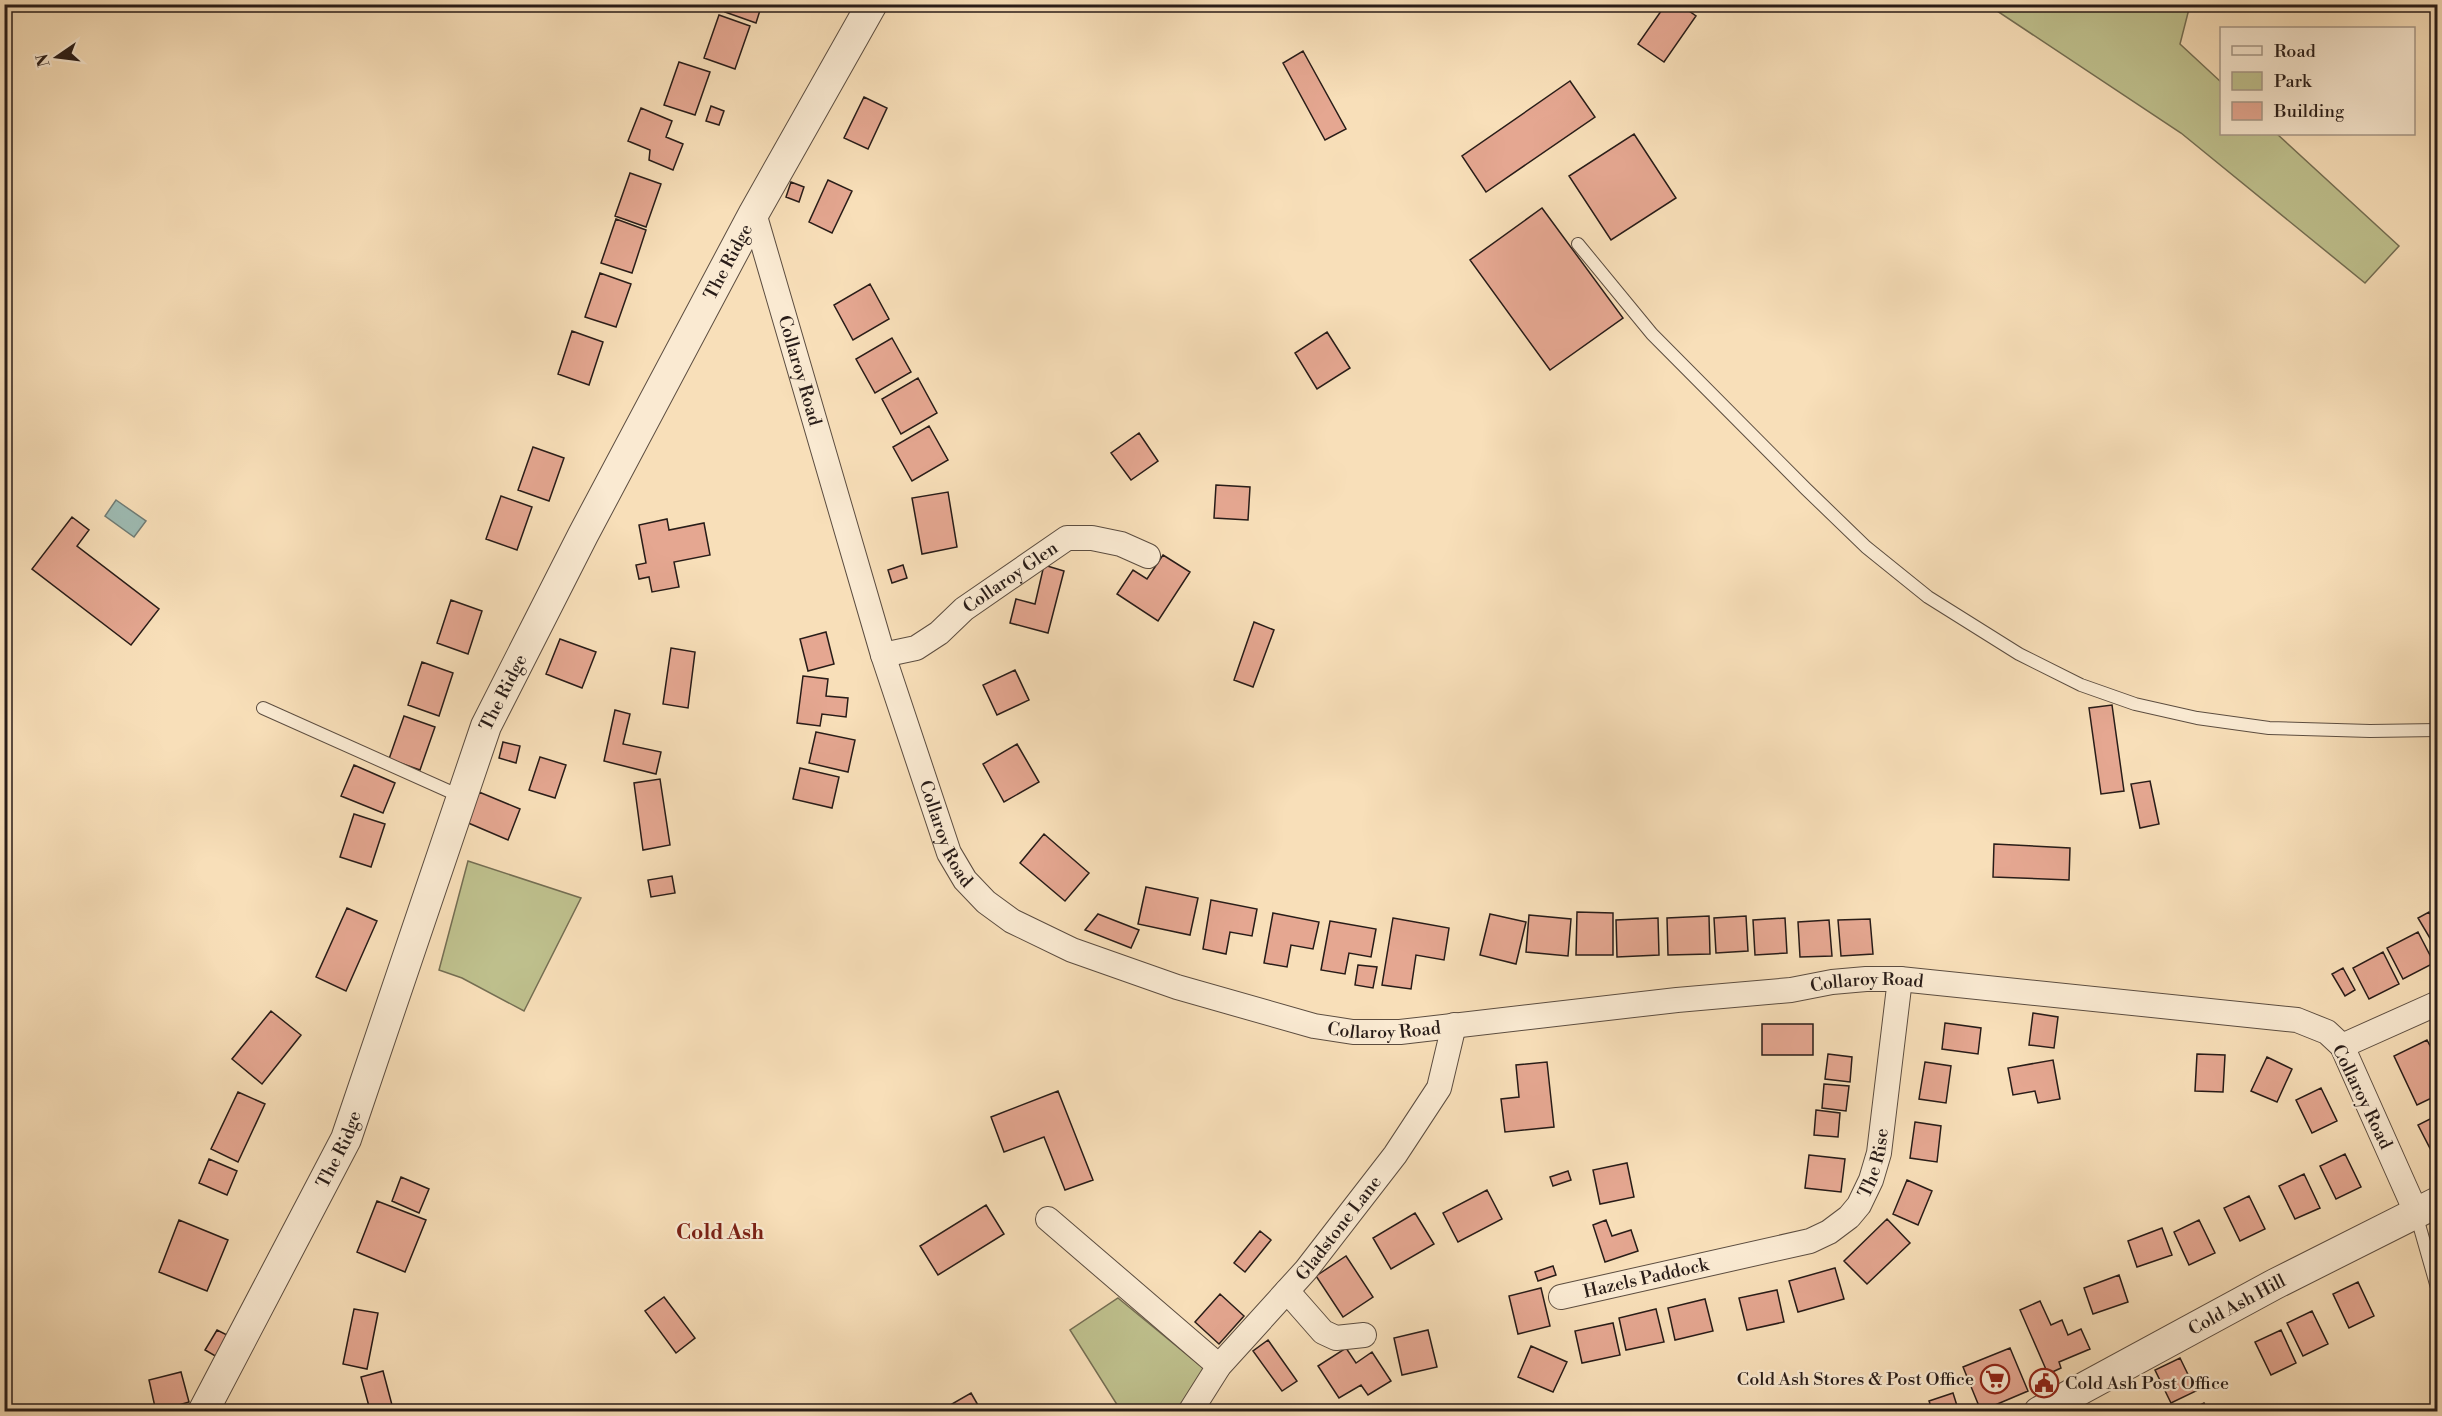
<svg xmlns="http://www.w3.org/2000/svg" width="2442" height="1416" font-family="'Libre Bodoni',serif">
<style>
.green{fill:#bfc18e;stroke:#746e53;stroke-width:1.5}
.water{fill:#9ebcb4;stroke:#6f7c76;stroke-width:1.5}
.building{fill:#e5a791;stroke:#281c18;stroke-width:1.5}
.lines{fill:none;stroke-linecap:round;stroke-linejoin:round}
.service-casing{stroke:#5c4d40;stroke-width:14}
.minor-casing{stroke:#5c4d40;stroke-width:26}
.tertiary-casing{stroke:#5c4d40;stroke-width:32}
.service{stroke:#faead2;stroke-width:12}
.minor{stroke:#faead2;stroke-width:24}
.tertiary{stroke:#faead2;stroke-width:30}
.labels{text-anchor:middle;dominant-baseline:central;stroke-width:4.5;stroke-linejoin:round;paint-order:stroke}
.street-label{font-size:18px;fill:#281c18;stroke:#faead2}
.poi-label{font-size:18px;fill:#281c18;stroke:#faead2;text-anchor:end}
.quarter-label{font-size:21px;font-weight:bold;fill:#7a1f14;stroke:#faead2}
</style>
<rect width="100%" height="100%" fill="#f8dfb9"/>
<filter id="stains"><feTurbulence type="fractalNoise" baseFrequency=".00333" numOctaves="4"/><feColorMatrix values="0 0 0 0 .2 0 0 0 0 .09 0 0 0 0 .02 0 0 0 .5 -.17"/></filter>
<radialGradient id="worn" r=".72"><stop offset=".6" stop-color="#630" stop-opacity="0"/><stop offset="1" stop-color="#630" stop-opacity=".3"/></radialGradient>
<path class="green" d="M1988,5H2190L2180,44L2221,82L2222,134H2277L2399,246L2365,283L2181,133Z
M468,861L581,898L524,1011L462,978L439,970Z
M1118,1298L1208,1372L1182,1411H1121L1070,1330Z"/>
<path class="water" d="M116,500L146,521L134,537L105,516Z"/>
<path class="building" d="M728,4H762L756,23L725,12Z
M1666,4H1679L1696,16L1664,62L1638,44Z
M719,15L750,26L735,69L704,58Z
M1303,51L1346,129L1325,140L1283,63Z
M679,62L710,72L695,115L664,105Z
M1570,81L1595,117L1486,192L1462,156Z
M864,97L887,108L868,149L844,138Z
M711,106L724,111L719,125L706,121Z
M641,108L672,121L666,137L683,144L673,170L649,160L650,150L628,141Z
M1634,134L1676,198L1611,240L1569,176Z
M630,173L661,184L646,227L615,216Z
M828,180L852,191L832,233L809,222Z
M791,182L804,187L799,202L786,197Z
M1542,208L1623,318L1550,370L1470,260Z
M616,219L646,230L632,273L601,263Z
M600,273L631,284L616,327L585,317Z
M870,284L889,319L853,340L834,305Z
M572,331L603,342L589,385L558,374Z
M1327,332L1350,368L1317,389L1295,353Z
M892,338L911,372L875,393L856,359Z
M918,378L937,413L901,434L882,399Z
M929,426L948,460L912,481L893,447Z
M1139,433L1158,461L1131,480L1111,453Z
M533,447L564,458L549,501L518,490Z
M1216,485L1250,487L1248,520L1214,518Z
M948,492L957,547L922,554L912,498Z
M501,496L532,507L517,550L486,539Z
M72,517L89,530L77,546L159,609L131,645L32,569Z
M667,519L669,530L704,523L710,555L674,562L679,587L652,592L649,577L639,579L636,565L646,563L639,525Z
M1163,555L1190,572L1158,621L1117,594L1133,570L1147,579Z
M903,565L907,578L892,583L888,570Z
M1044,565L1064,571L1048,633L1010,623L1016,599L1035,604Z
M451,600L482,611L468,654L437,643Z
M1254,622L1274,630L1253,687L1234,680Z
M826,632L834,664L808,671L800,639Z
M560,639L596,652L582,688L546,674Z
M671,648L695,652L688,708L663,704Z
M422,662L453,673L439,716L408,705Z
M1015,670L1029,700L997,715L983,685Z
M803,676L828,679L826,696L848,698L846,717L822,714L820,726L797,723Z
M2112,705L2124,791L2101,794L2089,708Z
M615,710L630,714L623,744L661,752L656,774L604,761Z
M404,716L435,727L420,770L389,759Z
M816,732L855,740L848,772L809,763Z
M503,742L520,746L516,763L499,758Z
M1017,744L1039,782L1004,802L983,764Z
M540,757L566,765L555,798L529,790Z
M354,765L395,783L383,813L341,796Z
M800,768L839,777L832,808L793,799Z
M660,779L670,845L643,850L634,783Z
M2150,781L2159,824L2140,828L2131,784Z
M479,792L520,809L508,840L466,822Z
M354,814L385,824L371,867L340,857Z
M1044,834L1089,873L1065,901L1020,863Z
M1994,844L2070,848L2069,880L1993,877Z
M672,876L675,893L651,897L648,880Z
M1146,887L1198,898L1190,935L1138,924Z
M1211,900L1257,909L1252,936L1230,932L1226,954L1203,949Z
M347,908L377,921L346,991L316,977Z
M1577,912L1613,913V955H1576Z
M2429,912L2438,928V936L2431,940L2418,918Z
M1273,913L1319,922L1313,949L1291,945L1287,967L1264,963Z
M1098,914L1139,930L1131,948L1085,930Z
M1490,914L1526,922L1516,964L1480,955Z
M1529,915L1571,919L1568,956L1526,952Z
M1709,916L1710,954L1668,955L1667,918Z
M1746,916L1748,951L1716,953L1714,918Z
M1393,918L1449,928L1444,960L1416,955L1411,989L1382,985Z
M1658,918L1659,955L1617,957L1616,920Z
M1785,918L1787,953L1755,955L1753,920Z
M1870,919L1873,954L1841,956L1838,920Z
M1829,920L1832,956L1800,957L1798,922Z
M1330,921L1376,929L1371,957L1349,953L1345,974L1321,970Z
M2418,932L2434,963L2403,979L2387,948Z
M2383,952L2399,984L2369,999L2353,968Z
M1358,965L1377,967L1373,988L1355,985Z
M2343,968L2355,990L2345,996L2332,974Z
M271,1011L301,1035L262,1084L232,1059Z
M2033,1013L2058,1017L2054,1048L2029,1045Z
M1945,1023L1981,1028L1978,1054L1942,1049Z
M1762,1024H1813V1055H1762Z
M2427,1040L2438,1061V1095L2417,1105L2394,1056Z
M1828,1054L1852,1057L1850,1082L1825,1079Z
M2197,1054L2225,1055L2223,1092L2195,1091Z
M2267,1057L2292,1069L2277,1102L2251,1091Z
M2053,1060L2060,1099L2038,1103L2035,1091L2013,1095L2008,1068Z
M1547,1062L1554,1127L1505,1132L1501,1099L1519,1097L1516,1065Z
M1925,1062L1951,1066L1946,1103L1919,1099Z
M1824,1084L1849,1086L1846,1111L1822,1108Z
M2321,1088L2337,1121L2312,1133L2296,1100Z
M1058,1091L1093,1180L1065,1190L1044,1137L1004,1152L991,1117Z
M238,1092L265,1104L238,1162L211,1149Z
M1816,1110L1840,1113L1838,1137L1814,1135Z
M2438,1115V1157L2435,1158L2418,1125Z
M1915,1122L1941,1126L1937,1162L1910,1158Z
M2345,1154L2361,1187L2336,1199L2320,1166Z
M1809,1155L1845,1159L1841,1192L1805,1188Z
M209,1159L237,1171L227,1195L199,1183Z
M1627,1163L1634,1197L1600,1204L1593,1170Z
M1568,1171L1571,1180L1553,1186L1550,1177Z
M2304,1174L2320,1208L2295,1219L2279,1186Z
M401,1177L429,1189L419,1213L392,1201Z
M1907,1180L1932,1191L1918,1225L1893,1214Z
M1487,1190L1502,1219L1458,1242L1443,1213Z
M2249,1196L2265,1229L2240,1241L2224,1208Z
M377,1201L426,1220L405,1272L357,1252Z
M986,1205L1004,1234L938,1275L920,1246Z
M1415,1213L1434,1244L1391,1269L1373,1238Z
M1887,1219L1910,1243L1867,1284L1844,1261Z
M179,1220L228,1240L207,1291L159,1272Z
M1606,1220L1612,1236L1631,1230L1638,1251L1605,1262L1593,1225Z
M2199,1220L2215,1253L2189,1265L2174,1232Z
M2162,1228L2172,1255L2137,1267L2128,1241Z
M1260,1231L1271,1240L1245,1272L1234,1263Z
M1346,1256L1373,1297L1343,1317L1316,1276Z
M1553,1266L1556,1275L1538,1281L1535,1272Z
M1835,1268L1844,1299L1798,1312L1789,1281Z
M2119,1275L2128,1302L2093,1314L2084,1288Z
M2358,1282L2374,1316L2349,1328L2333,1294Z
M1541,1288L1550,1326L1518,1334L1509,1296Z
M1777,1290L1784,1322L1747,1330L1739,1298Z
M1220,1294L1244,1316L1219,1344L1195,1322Z
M664,1297L695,1338L676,1353L645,1311Z
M1705,1299L1713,1331L1675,1340L1668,1308Z
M2040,1301L2051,1325L2062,1320L2068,1335L2081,1329L2090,1349L2059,1362L2061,1368L2048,1374L2020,1310Z
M354,1309L378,1313L367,1369L343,1364Z
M1656,1309L1664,1342L1626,1350L1619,1318Z
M2312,1311L2328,1344L2303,1356L2287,1323Z
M1613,1323L1620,1355L1582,1363L1575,1331Z
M217,1330L229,1336L217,1357L205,1350Z
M1428,1330L1437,1367L1402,1375L1394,1338Z
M2281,1330L2296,1363L2271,1375L2255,1342Z
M1268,1340L1297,1381L1282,1391L1253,1351Z
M1531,1346L1567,1362L1553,1392L1518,1377Z
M1346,1348L1356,1363L1372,1352L1391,1381L1368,1395L1361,1385L1339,1398L1318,1366Z
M2010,1348L2028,1391L1981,1411L1963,1367Z
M2180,1358L2196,1391L2171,1403L2155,1370Z
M383,1371L392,1405L370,1410L361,1377Z
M181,1372L189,1402L172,1407L173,1412H138L155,1407L149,1380Z
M971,1393L982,1412H938Z
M1953,1393L1959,1412H1933L1929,1401Z
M2204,1403L2208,1412H2186Z
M1913,1406L1915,1412H1896Z"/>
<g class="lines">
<g class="service-casing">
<path id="service" d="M1578,244L1652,334L1806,489L1866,547L1928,597L2019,654L2081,685L2135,704L2197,718L2269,728L2370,731L2438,730
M263,708L462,797
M2416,1214L2438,1291"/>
</g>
<g class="minor-casing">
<g id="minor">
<path id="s1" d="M754,213L883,655L949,853L965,880L986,902L1012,921L1072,950L1177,987L1314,1026L1353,1032H1400L1677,1000L1791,990L1832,982L1866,979H1900L2297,1020L2327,1032L2342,1046L2416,1212"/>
<path id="s2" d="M883,655L916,648L939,633L964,609L1067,538H1092L1121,544L1148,556"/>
<path d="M2342,1046L2438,1003"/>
<path d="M1048,1219L1219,1366"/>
<path d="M1287,1291L1323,1332L1336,1338L1364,1335"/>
<path id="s3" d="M1561,1297L1810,1241L1829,1232L1849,1217L1859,1205L1871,1180L1879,1153L1900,979"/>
<path id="s4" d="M1190,1412L1219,1366L1306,1270L1395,1155L1439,1088L1454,1025"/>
</g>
</g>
<g class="tertiary-casing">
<g id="tertiary">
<path id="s5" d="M203,1412L346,1139L486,726L583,535L754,213L872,4"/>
<path id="s6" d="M2039,1412L2275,1284L2438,1202"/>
</g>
</g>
<use href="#service" class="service"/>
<use href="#minor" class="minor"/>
<use href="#tertiary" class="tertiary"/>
</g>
<defs>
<g id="supermarket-ring" transform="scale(1.5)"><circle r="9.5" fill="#faead2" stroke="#8f2418" stroke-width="1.5"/><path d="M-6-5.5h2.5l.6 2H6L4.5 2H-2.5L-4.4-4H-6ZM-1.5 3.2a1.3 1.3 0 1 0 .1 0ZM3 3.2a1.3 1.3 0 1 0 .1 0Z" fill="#8f2418"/></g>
<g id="civic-ring" transform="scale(1.5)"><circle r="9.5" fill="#faead2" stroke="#8f2418" stroke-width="1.5"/><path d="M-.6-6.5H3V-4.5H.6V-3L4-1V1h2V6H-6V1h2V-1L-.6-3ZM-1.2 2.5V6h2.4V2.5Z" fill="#8f2418"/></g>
</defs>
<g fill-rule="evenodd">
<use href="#supermarket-ring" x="1995" y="1379"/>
<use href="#civic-ring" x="2044" y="1383"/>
</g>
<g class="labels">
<g class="street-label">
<text stroke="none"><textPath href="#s5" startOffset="1268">The Ridge</textPath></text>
<text stroke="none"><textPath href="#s1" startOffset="164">Collaroy Road</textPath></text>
<text stroke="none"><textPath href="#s2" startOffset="152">Collaroy Glen</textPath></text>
<text stroke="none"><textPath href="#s5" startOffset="782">The Ridge</textPath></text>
<text stroke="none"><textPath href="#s1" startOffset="650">Collaroy Road</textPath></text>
<text stroke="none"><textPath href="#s1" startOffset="1640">Collaroy Road</textPath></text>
<text stroke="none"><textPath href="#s1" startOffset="1154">Collaroy Road</textPath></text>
<text transform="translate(2362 1097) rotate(64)">Collaroy Road</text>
<text stroke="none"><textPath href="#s5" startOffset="296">The Ridge</textPath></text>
<text stroke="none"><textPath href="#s3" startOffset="362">The Rise</textPath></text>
<text stroke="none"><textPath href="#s4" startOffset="237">Gladstone Lane</textPath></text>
<text stroke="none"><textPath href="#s3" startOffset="87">Hazels Paddock</textPath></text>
<text stroke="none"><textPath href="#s6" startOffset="225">Cold Ash Hill</textPath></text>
</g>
<g class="poi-label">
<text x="1974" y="1379">Cold Ash Stores &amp; Post Office</text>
<text x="2065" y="1383" text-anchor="start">Cold Ash Post Office</text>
</g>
<g class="quarter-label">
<text x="720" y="1233">Cold Ash</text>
</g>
</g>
<rect width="2442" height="1416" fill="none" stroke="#f8dfb9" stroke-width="24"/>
<rect x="6" y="6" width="2430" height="1404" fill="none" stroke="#281c18" stroke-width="3"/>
<rect x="12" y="12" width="2418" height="1392" fill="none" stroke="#281c18" stroke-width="1.5"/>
<rect x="2220" y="27" width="195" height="108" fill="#faead2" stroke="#a69888" stroke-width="1.5"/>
<rect x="2232" y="46" width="30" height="9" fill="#faead2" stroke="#a69888" stroke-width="1.5"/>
<text x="2274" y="57" font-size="18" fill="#281c18">Road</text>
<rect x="2232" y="72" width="30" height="18" fill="#bfc18e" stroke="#a69888" stroke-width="1.5"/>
<text x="2274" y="87" font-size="18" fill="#281c18">Park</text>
<rect x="2232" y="102" width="30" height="18" fill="#e5a791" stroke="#a69888" stroke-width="1.5"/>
<text x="2274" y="117" font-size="18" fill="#281c18">Building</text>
<g transform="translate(57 57) rotate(256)" stroke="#faead2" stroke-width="4.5" paint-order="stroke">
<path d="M0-4.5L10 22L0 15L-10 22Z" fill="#281c18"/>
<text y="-9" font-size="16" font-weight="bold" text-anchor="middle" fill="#281c18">N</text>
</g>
<rect width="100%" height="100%" filter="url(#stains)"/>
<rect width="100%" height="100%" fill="url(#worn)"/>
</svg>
